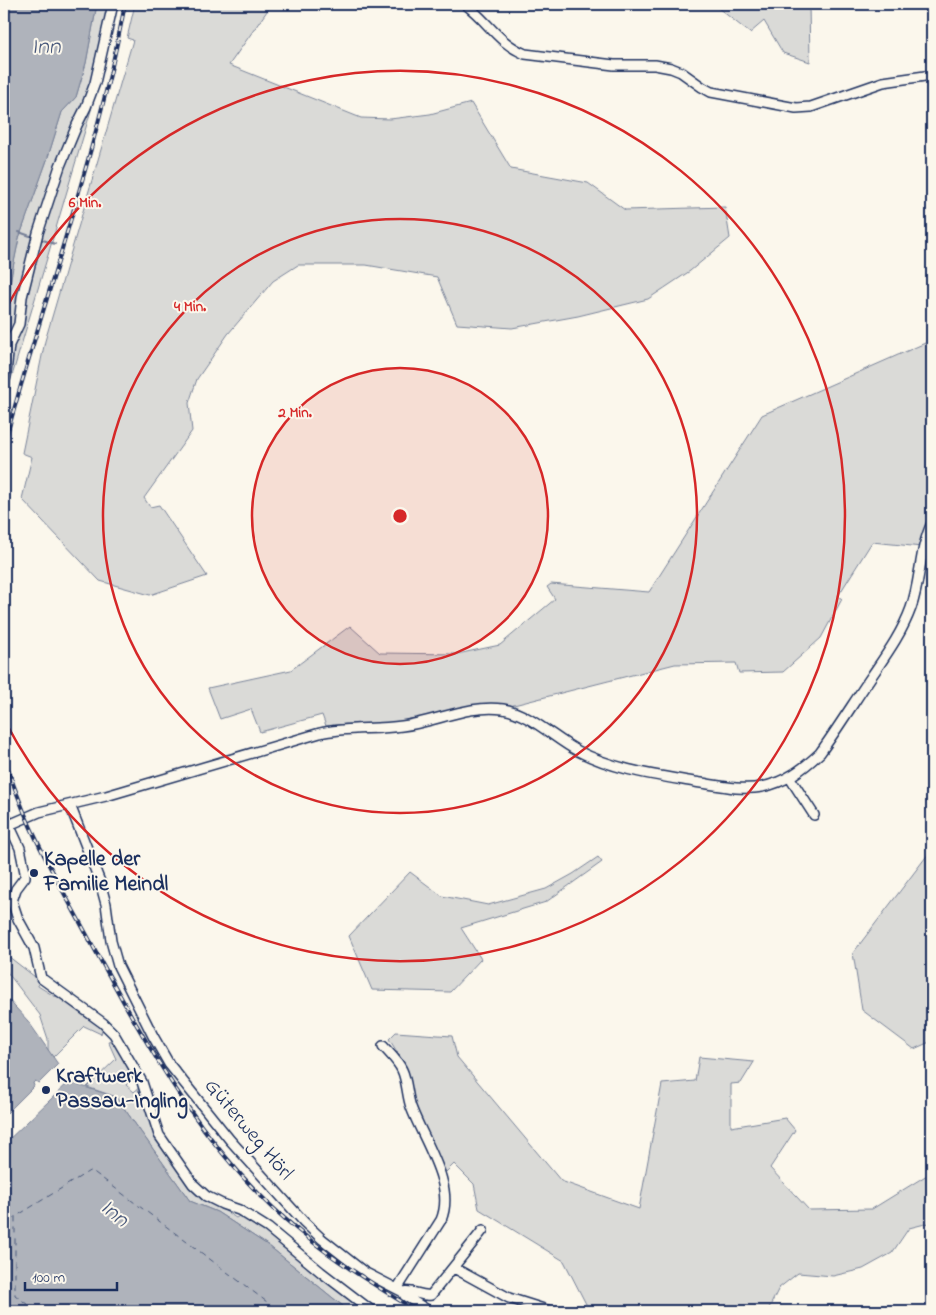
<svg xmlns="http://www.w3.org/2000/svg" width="936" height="1315" font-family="'Indie Flower',sans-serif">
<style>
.green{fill:#dadad7;stroke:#7a849a}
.water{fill:#afb3bb;stroke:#747e96}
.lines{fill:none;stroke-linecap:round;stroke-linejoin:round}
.stream{stroke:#747e96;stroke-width:2}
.ferry{stroke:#47577a;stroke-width:1;stroke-dasharray:6 5;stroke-linecap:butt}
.minor-casing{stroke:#1b2f5e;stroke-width:12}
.minor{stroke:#fbf7ec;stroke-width:9}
.rail-casing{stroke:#1b2f5e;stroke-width:4}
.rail{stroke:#fbf7ec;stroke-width:2;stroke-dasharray:5.5;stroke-linecap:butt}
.ring{fill:none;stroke:#d62828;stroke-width:2.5}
.poi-dot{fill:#1b2f5e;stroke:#fbf7ec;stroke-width:2}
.labels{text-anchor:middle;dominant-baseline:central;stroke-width:4;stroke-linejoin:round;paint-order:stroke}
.poi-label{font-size:22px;font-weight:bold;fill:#1b2f5e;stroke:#fbf7ec;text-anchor:start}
.street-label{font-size:22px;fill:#1b2f5e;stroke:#fbf7ec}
.water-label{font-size:24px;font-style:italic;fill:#47577a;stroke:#fbf7ec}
.centre{fill:#d62828;stroke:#fbf7ec;stroke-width:2.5}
.ring-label{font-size:15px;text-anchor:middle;font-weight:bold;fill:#d62828;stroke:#fbf7ec;stroke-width:4;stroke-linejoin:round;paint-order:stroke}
</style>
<rect width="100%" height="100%" fill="#fbf7ec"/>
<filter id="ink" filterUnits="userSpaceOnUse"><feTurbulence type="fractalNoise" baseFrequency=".02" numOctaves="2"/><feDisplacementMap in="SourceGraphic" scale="10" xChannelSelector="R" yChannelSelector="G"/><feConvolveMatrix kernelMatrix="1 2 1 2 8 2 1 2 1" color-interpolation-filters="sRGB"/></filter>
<g filter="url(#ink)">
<path class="green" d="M97,4H110L92,88V107L4,403V322L8,308L11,277L19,238L47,160L62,112L76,97L86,63Z
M135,4H284L282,7L272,4L229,65L361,118L390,119L430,114L471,103L511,169L588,183L625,210L725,207L730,238L690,271L648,299L578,316L512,328L457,324L437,277L366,265H298L273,281L228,334L197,379L189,403L192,431L144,498L150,507L159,505L207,576L150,595L100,581L22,499L32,457L22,453L45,341L133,40L127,38Z
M713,4H809L810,62L783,53L764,21L750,33Z
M932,340V548L872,542L838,596L842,599L821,638L783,672L739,673L736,663L675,664L510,706L474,705L404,722L375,724H346L326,726L322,715L260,732L251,709L220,719L208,688L291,670L350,626L380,653L457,654L500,645L555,599L547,587L551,584L649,592L762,415Z
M932,849V1041L914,1049L862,1010L853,953Z
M598,857L602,862L546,902L461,928L481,959L450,992L372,990L349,936L410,872L442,896L488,905L546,889L573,874Z
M4,953L39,980L38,986L54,996L62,997L103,1027L101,1034L84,1026L52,1058L48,1052V1039L40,1015L4,968Z
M396,1032L452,1036L457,1057L561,1181L639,1209L662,1084L695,1081L699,1057L754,1062L741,1083L731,1084V1127L785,1118L795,1130L770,1168L809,1210L872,1209L932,1172V1219L929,1223L909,1228L892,1253L863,1269L833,1276L798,1273L779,1288L768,1310L770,1311H582L586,1304L564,1261L479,1209L474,1184L454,1164L446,1172L413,1106L406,1066L389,1039Z
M114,1040L136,1075L126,1085L134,1092L141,1086L147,1105L193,1190L236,1218L242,1214L263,1227L370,1311H349L269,1246L217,1212L190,1201L116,1097L87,1087L116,1059L108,1041Z"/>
<path class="water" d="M4,4H97L86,63L76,97L62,112L47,160L19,238L11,277L8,308L4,322Z
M4,995L28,1021L58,1064L39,1083L35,1081L33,1083L34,1086L4,1116Z
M72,1079L78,1085L116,1097L190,1201L217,1212L269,1246L349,1311H4V1144Z"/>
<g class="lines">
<path class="stream" d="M19,232L33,237
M40,239L55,244"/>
<path class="ferry" d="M36,1311L15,1295V1217L91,1170L279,1311"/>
<g class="minor-casing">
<path id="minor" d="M465,4C488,21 497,42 525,54L614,65H655L671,68L681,72L702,87L711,92L796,108L811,107L883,82L932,75
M4,390L9,345L19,324L22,297L38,233L60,166L77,125L86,107L95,83L113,4
M790,778L814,815
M70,805L100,882L106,904L111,941L118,966L153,1036L169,1064L230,1140L304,1222L322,1239L364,1272L403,1292L405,1296L429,1311
M4,814L20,848L25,872V877L16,889L12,901L18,919L34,948L41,978L103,1023L114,1034L142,1082L159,1135L193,1184L206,1196L222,1204L239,1210L268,1228L321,1272L372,1311
M9,825L39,812L106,796L320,733C347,727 375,730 402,726C436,722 469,704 503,709C529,713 555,739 578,751C615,770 654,775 695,782C717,785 740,791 762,787C786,782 803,769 820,753C838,728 854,702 871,677C886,655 902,633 911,608C921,580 919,550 932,523
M383,1046C389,1053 398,1061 402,1070C407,1080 407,1096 411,1107C423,1140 456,1185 441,1220L397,1289
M454,1268L509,1298L550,1311
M403,1292C412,1289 421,1297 431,1295L483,1230"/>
</g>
<use href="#minor" class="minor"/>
<g class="rail-casing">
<path id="rail" d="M4,445C44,298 97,154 125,4
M4,757C10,776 17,795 25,814C44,860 70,903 94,948C150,1051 206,1154 298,1230C335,1261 376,1286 417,1311"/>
</g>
<use href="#rail" class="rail"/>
</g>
</g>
<circle cx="400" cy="516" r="148" fill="#d62828" fill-opacity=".12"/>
<g class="ring">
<circle cx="400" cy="516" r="148"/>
<circle cx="400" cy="516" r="297"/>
<path d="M5 311A445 445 0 1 1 5 721"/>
</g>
<g class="poi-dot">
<circle cx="34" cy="873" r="5"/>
<circle cx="46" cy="1090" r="5"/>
</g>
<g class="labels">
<g class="poi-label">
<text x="44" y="860">Kapelle der<tspan x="44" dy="25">Familie Meindl</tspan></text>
<text x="56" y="1077">Kraftwerk<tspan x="56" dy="25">Passau-Ingling</tspan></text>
</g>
<g class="street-label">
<text transform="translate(248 1130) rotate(50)">Güterweg Hörl</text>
</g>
<g class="water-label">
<text x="46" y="47">Inn</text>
<text transform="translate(114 1214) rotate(40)">Inn</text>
</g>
</g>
<circle cx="400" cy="516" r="8" class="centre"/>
<g class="ring-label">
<text x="85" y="207">6 Min.</text>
<text x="190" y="311">4 Min.</text>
<text x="295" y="417">2 Min.</text>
</g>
<rect width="936" height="1315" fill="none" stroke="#fbf7ec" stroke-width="20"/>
<rect x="10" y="10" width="916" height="1295" fill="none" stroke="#1b2f5e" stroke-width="2" filter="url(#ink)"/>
<path d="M25 1282v8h92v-8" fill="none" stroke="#1b2f5e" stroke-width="2.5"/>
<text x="32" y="1282" font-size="15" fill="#1b2f5e" stroke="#fbf7ec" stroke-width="4" paint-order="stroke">100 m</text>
</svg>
